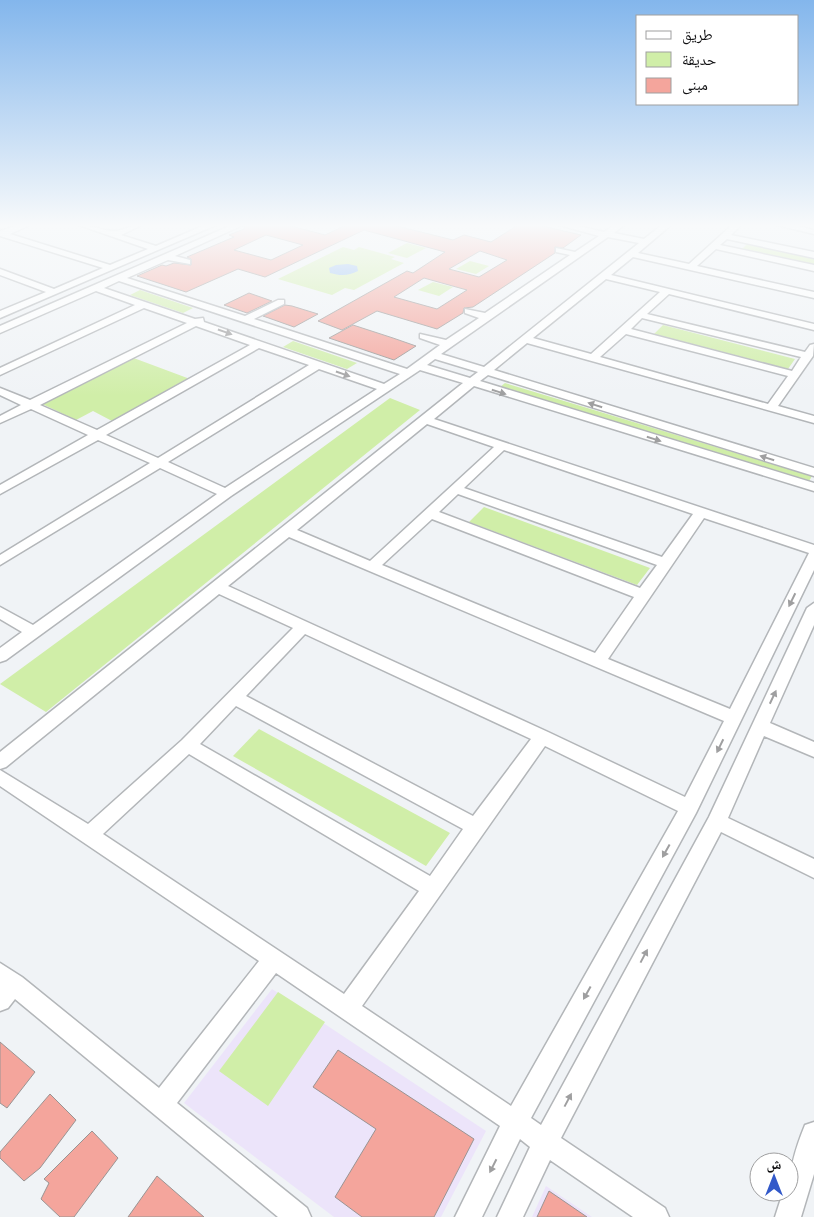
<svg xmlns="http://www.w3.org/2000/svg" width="814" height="1217" font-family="'PT Sans','Noto Naskh Arabic',sans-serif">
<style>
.education{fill:#ece4fa}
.green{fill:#d0eea8}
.water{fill:#8db9f3}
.building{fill:#f4a59c;stroke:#999493;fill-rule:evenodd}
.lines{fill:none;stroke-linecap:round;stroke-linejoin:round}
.street-casing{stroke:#b3b6b9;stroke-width:3}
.street{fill:#fff;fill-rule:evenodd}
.oneway{fill:#9f9fa0}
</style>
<rect width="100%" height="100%" fill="#f0f3f6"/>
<path class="education" d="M272,989L486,1131L441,1217H334L184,1103Z
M546,1186L592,1217H532Z"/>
<path class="green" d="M407,243L426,248L407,258L388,253Z
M747,244L814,258V265L741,250Z
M343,247L354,250L359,247L395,257L391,259L404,263L354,290L345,288L332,295L278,279Z
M470,261L489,266L476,274L456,269Z
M433,282L453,287L439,296L418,290Z
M140,290L193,308L183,313L130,295Z
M663,325L795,359L788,369L654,334Z
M293,341L357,363L347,369L283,347Z
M131,357L190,379L112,421L93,411L76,420L38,402Z
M505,383L812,476L809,481L500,387Z
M390,398L420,410L46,712L0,684Z
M484,507L650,568L637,585L469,522Z
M259,729L450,833L426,866L233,756Z
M278,992L325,1022L268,1106L219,1071Z"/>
<path class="water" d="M348,264L357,266L358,271C348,276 341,276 330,273L329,268L336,265Z"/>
<path class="building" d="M245,225H287L325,235L346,225H393L453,240L464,235L491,242L518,225H538L581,235L563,248L555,247V253L473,307L464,308L463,313L437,329L377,311L342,330L318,321L407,271L413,273L445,252L364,230L265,277L238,269L186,292L137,276L162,265L166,266L174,263L191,265V259L187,257L234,237L229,235L244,229ZM266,235L303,245L271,260L234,250ZM480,251L507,260L479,277L449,269ZM424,278L467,290L437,309L394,297Z
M249,293L272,301L247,313L224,305Z
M285,305L292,306L318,314L294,327L263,316Z
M353,325L393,338L416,346L394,360L329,338Z
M0,1042L35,1072L7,1108L0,1103Z
M338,1050L474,1139L434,1217H362L335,1197L376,1129L313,1087Z
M50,1094L76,1120L40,1168L24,1181L0,1158V1152Z
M92,1131L118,1158L74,1217H60L41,1199L49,1183L44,1179Z
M157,1176L204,1217H128Z
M549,1191L587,1217H537Z"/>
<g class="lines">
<g class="street-casing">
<path id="street" d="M18,225H30L10,234L110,265L148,249L79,225C89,225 110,232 115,231C125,230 131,225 142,225L121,235L156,246L205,225H216L0,318V311L46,292L0,275V269L54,289L103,268L0,236V231Z
M232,225H243L175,256L190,260V264L168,260L127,278L245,316L278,300H284V304L254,319L407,369L440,345L420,338V334L446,340L479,318L465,313V309L485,313L570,255L556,252V248L575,252L599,236L559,225H574L604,232L614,225H624L614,233L644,239L662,225H671L638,253L689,264L732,225H741L731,235L814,252V258L727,239L720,245L814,265V271L716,249L697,266L814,292V298L633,257L611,275L814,324V330L669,294L647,314L805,352L810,345L814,344L813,356L778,406L814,416V423L527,343L494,370L814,468V476L488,375L480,381L814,483V491L474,386L434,419L814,545V570L696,813L531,1118L541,1125L709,817L807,608L814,603V625L770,723L814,742V757L764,736L728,818L814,859V878L721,832L561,1138L665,1208L669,1217H633L550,1160L523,1217H497L530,1147L520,1139L482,1217H455L500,1126L276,973L177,1103L307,1208L311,1217H278L15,999L8,1008L0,1011V963L22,977L159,1088L259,961L0,786V770L88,824L182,740L293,628L219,594L6,767L0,769V752L463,383L420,370L231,496L6,660L0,662V648L22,632L0,619V607L33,625L217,494L160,468L0,565V555L150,463L98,440L0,494V485L88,435L31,409L0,423V416L21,405L0,395V388L30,400L187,323L144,308L0,375V368L135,305L96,291L0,333V326ZM608,237L639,243L484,367L441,354ZM606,279L660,292L591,354L533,338ZM119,281L400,374L384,384L204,322L203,318L195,319L104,288ZM642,318L801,357L792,371L631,329ZM196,326L250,345L97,430L40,405ZM626,334L788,376L768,404L600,357ZM259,348L309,365L158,458L106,435ZM435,359L478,372L470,378L427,365ZM319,369L377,389L225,488L168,462ZM427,424L494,447L370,561L297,530ZM504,450L693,514L662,557L464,488ZM458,494L657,565L640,588L439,512ZM704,518L809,553L730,709L608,659ZM432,519L634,597L595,653L382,565ZM289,537L724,721L685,797L548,732L228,586ZM305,634L531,739L473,816L246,696ZM236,706L463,829L430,876L200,744ZM545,746L678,811L511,1106L362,1006ZM189,754L419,891L344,994L103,834Z
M777,225H793L814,230V234Z
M814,1122V1174L801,1217H775L783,1192H789C789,1169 796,1147 805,1125Z"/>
</g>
<use href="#street" class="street"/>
</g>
<defs><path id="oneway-solid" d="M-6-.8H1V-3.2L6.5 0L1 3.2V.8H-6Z" transform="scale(1.25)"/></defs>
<g class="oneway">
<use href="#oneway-solid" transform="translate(225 332) rotate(19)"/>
<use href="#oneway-solid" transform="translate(343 374) rotate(19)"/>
<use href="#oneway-solid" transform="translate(499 392) rotate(17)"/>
<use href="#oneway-solid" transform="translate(595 405) rotate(-163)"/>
<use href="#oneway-solid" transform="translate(654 439) rotate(17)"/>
<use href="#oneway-solid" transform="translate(767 458) rotate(-163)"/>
<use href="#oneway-solid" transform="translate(792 600) rotate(116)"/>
<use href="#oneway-solid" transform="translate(773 697) rotate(-65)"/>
<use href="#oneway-solid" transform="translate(720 746) rotate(116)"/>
<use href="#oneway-solid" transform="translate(666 851) rotate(119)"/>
<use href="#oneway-solid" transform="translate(644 956) rotate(-62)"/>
<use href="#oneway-solid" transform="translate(587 993) rotate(119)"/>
<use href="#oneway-solid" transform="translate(568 1100) rotate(-62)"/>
<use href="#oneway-solid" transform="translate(493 1166) rotate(117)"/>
</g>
<linearGradient id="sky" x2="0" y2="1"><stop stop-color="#83b6ec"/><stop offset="0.57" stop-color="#f8fafb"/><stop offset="1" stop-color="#f8fafb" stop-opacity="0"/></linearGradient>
<rect width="814" height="396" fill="url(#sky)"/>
<rect x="636" y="15" width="162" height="90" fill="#ffffff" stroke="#9f9fa0"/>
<rect x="646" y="31" width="25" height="8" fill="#ffffff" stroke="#9f9fa0"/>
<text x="682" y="40" font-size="15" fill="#0f0f11">طريق</text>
<rect x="646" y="52" width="25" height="15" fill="#d0eea8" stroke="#9f9fa0"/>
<text x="682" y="65" font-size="15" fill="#0f0f11">حديقة</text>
<rect x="646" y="78" width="25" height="15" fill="#f4a59c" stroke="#9f9fa0"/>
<text x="682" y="90" font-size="15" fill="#0f0f11">مبنى</text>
<g transform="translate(774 1177)"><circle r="24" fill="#ffffff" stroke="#9f9fa0"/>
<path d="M0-4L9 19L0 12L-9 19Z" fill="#3259c9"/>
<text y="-8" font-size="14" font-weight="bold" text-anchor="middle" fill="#0f0f11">ش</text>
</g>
</svg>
